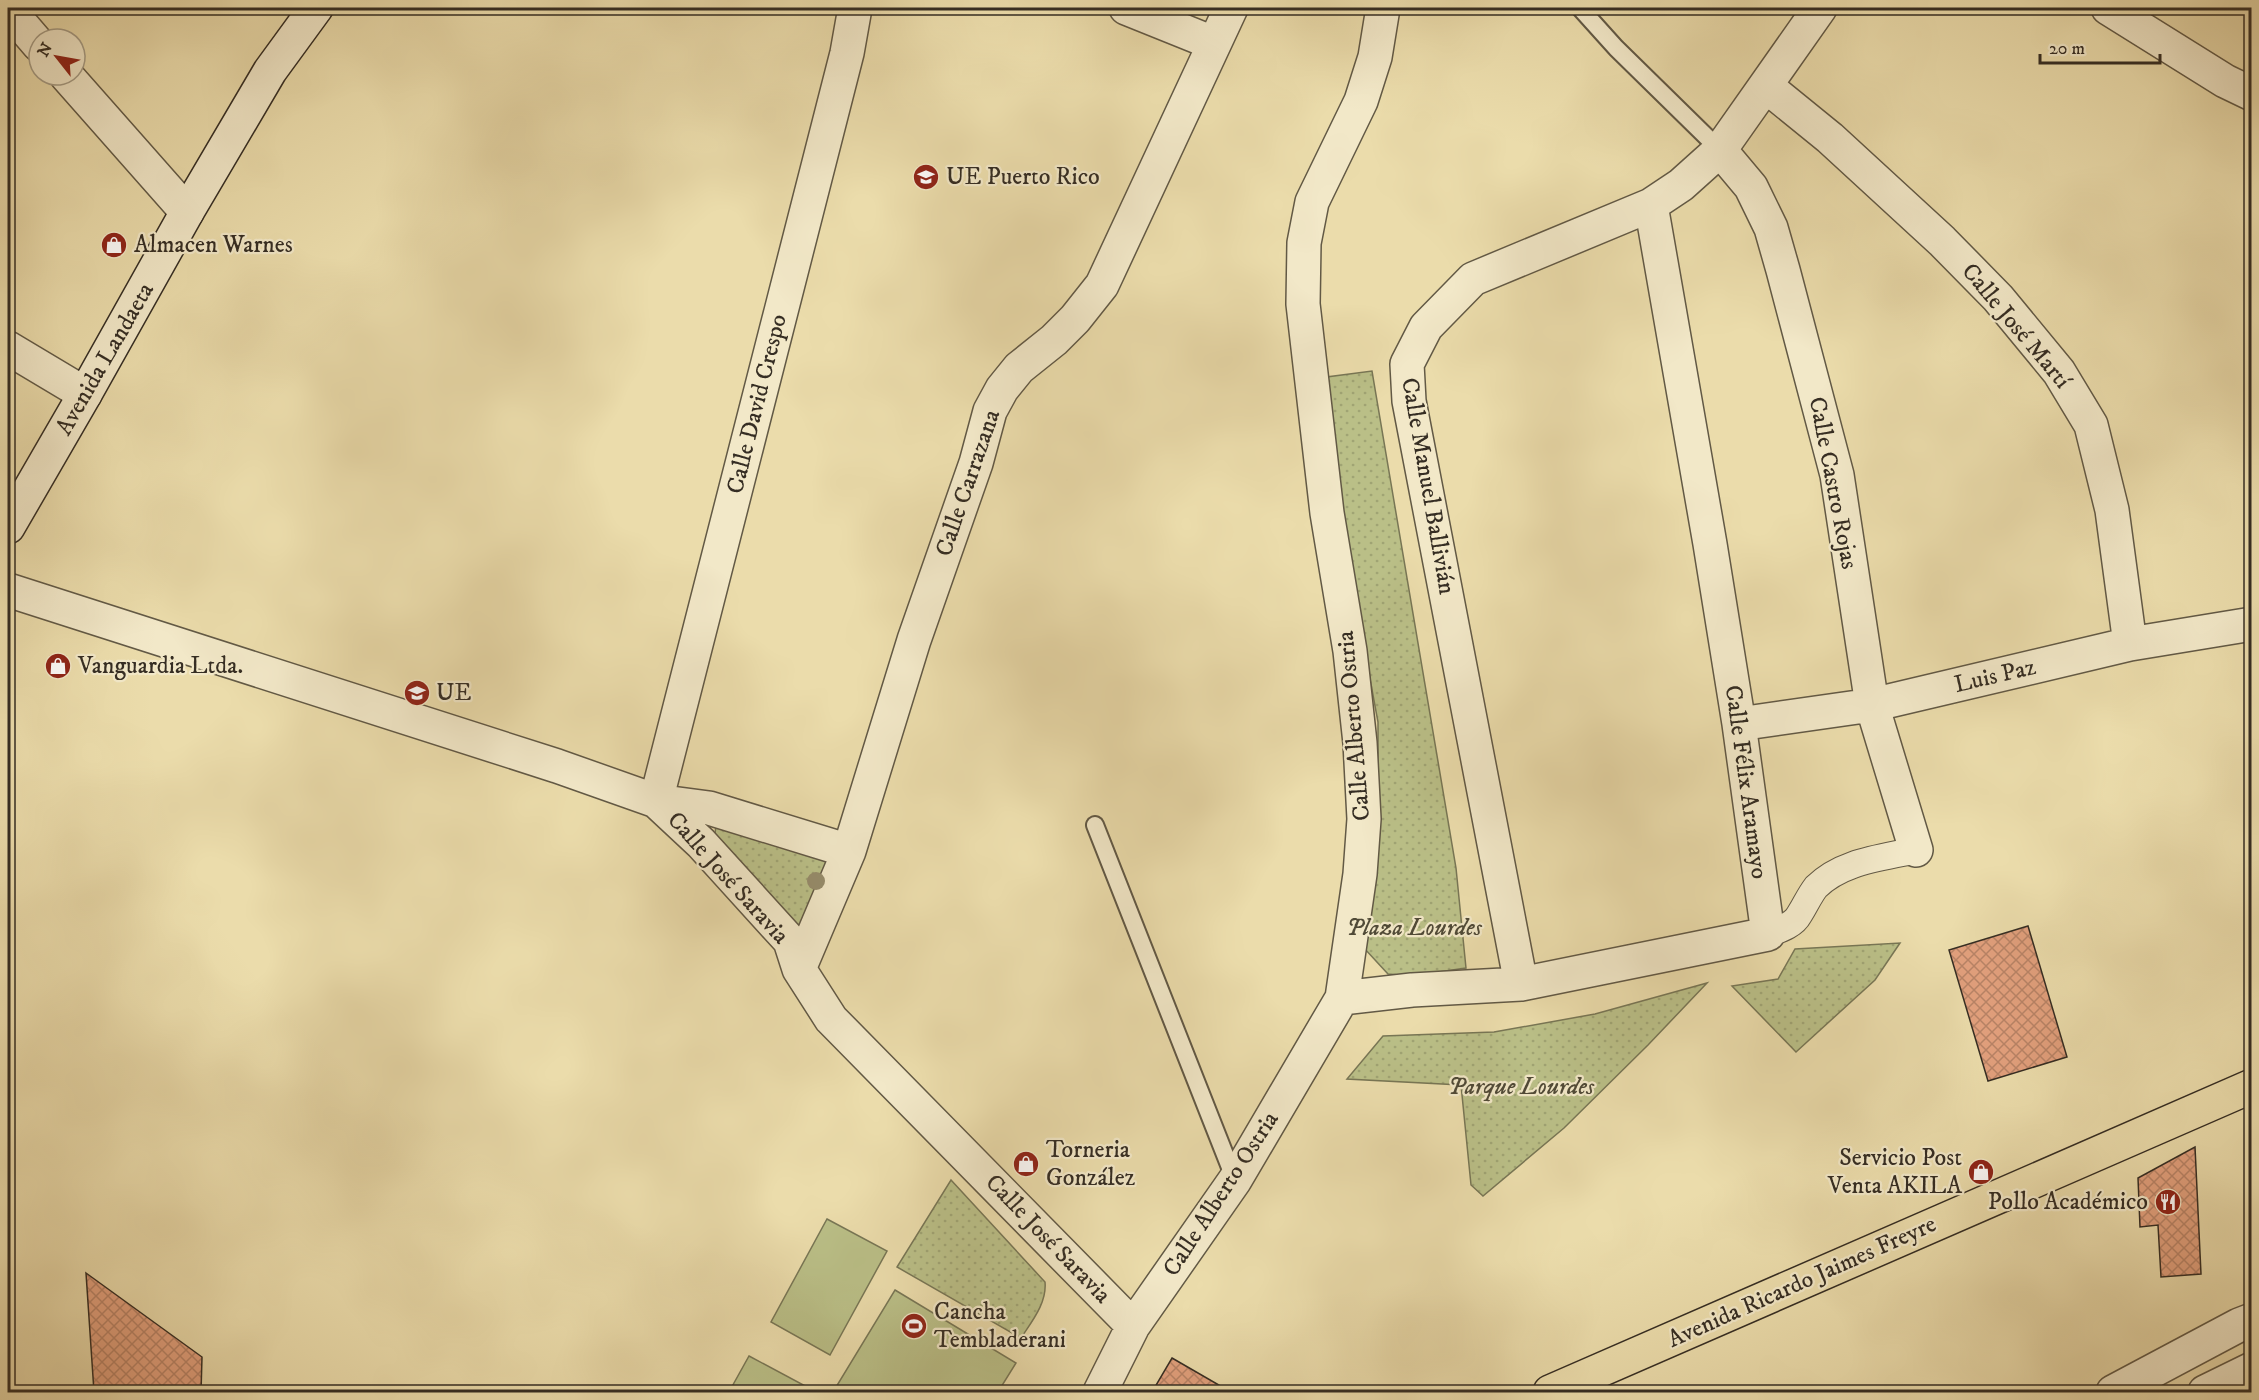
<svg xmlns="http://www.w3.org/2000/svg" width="2259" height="1400" font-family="'IM FELL DW Pica',serif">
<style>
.grass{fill:url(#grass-dots);stroke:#787655;stroke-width:1.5}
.pitch{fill:#babf87;stroke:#787655;stroke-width:1.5}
.building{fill:url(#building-cross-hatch);stroke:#352d23;stroke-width:1.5}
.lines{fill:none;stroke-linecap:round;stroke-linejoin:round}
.service-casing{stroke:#625945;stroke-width:20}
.pedestrian-casing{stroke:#625945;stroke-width:28}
.minor-casing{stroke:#625945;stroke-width:36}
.tertiary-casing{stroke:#625945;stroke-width:36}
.secondary-casing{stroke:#352d23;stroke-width:36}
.primary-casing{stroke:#352d23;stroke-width:36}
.service{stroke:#f2e8c8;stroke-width:16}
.pedestrian{stroke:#f2e8c8;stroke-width:26}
.minor{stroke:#f2e8c8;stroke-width:33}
.tertiary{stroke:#f2e8c8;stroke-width:33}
.secondary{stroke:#f2e8c8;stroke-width:33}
.primary{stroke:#ebdcab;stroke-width:33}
.tree{fill:#968c6b}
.labels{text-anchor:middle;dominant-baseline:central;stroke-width:4.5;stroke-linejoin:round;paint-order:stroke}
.poi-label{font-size:24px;fill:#352d23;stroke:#f2e8c8;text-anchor:start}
.street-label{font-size:24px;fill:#352d23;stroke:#f2e8c8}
.park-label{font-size:24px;font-style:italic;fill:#504a37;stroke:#f2e8c8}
</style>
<defs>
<pattern id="grass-dots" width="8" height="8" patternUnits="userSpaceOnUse" patternTransform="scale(1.5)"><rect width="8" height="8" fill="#babf87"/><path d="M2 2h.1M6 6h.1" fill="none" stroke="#a0a474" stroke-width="1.8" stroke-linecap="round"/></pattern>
<pattern id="building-cross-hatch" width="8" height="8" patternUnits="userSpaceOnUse" patternTransform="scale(1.5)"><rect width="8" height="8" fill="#e2a07d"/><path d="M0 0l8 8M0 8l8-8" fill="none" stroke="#b88366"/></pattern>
</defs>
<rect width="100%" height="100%" fill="#ebdcab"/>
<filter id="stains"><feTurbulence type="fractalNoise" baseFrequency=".00333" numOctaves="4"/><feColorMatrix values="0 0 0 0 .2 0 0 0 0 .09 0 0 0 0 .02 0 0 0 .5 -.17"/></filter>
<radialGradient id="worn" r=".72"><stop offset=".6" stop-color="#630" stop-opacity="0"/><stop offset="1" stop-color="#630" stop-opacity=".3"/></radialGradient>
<path class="grass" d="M1372,371L1456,868L1466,968L1411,976L1388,974L1364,948L1378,798V722L1351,576L1319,378Z
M720,822L832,863L802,926L794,924L715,834L716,825Z
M1900,943L1875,980L1796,1052L1732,986L1778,979L1795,949Z
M1707,983L1648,1045L1564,1128L1483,1196L1471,1185L1461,1085L1347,1079L1383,1036L1494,1032L1595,1014Z
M951,1180L1045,1282C1047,1303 1032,1321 1021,1338L897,1267Z"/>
<path class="pitch" d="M827,1219L887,1251L830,1355L771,1322Z
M895,1290L1016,1363L998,1392H833Z
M749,1356L809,1388L806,1392H729Z"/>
<path class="building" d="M2028,926L2067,1057L1988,1081L1949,950Z
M2195,1147L2201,1274L2161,1277L2158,1225L2140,1227L2138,1178Z
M86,1273L202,1357L201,1392H94Z
M1172,1358L1231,1392H1152Z"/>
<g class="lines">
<g class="service-casing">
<path id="service" d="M1580,8L1616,48L1720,150
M1095,825L1235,1180"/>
</g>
<g class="pedestrian-casing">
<path id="pedestrian" d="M1768,934C1778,930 1793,926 1799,915C1805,906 1809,896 1816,887C1842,861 1882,858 1916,850"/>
</g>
<g class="minor-casing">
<path id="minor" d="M1126,8L1213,43
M2108,8L2225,81L2252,94
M8,9L39,45
M66,75L187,212
M1766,86L1830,138L1942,241L1998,298L2059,372L2091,425L2112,510L2130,644
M1720,150L1751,187L1771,228L1783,270L1837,475L1872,705L1916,850
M8,348L85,394
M8,590L557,766L656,801L701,843L790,941L799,969L831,1019L1133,1326
M1739,724L1872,705L2130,644L2252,624
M849,851L709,808L656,801L847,53L855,8
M799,969L849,851L914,640L976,463L990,411L1002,389L1019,368L1054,340L1075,319L1102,285L1231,8
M1521,984L1409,401L1407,364L1426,327L1473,279L1651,205L1681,185L1720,150L1820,8
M1342,998L1412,990L1521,984L1768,934L1739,724L1710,544L1651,205
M1100,1392L1133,1326L1235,1180L1342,998L1360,874L1364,819L1360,743L1350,651L1327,513L1303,304L1304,243L1312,202L1361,101L1375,57L1383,8"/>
</g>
<g class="tertiary-casing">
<path id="tertiary" d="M2113,1392L2239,1325L2252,1320
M2205,1392L2252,1369"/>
</g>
<g class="secondary-casing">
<path id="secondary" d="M8,527L85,394L187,212L270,71L316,8"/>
</g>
<g class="primary-casing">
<path id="primary" d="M1550,1392L2252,1086"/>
</g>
<use href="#service" class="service"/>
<use href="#pedestrian" class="pedestrian"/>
<use href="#minor" class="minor"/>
<use href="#tertiary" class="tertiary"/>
<use href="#secondary" class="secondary"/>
<use href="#primary" class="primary"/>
</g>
<circle class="tree" cx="816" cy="881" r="9"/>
<defs>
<g id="school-disc" transform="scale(1.35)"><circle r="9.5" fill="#8f2418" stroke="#f2e8c8"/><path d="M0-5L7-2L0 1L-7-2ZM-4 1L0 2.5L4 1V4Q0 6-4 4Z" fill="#fff"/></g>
<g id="shop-disc" transform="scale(1.35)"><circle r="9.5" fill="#8f2418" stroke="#f2e8c8"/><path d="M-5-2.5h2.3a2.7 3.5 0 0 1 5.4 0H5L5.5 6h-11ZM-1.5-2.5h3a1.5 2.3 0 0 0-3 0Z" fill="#fff"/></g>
<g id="restaurant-disc" transform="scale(1.35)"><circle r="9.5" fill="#8f2418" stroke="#f2e8c8"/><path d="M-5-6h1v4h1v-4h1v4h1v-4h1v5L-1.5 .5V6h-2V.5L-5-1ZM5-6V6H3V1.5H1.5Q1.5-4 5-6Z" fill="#fff"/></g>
<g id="stadium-disc" transform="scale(1.35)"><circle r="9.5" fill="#8f2418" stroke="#f2e8c8"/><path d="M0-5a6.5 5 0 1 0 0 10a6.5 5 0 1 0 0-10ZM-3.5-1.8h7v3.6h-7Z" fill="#fff"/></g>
</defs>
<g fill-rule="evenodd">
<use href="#school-disc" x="926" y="177"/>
<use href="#shop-disc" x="114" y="245"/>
<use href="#shop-disc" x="58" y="666"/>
<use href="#school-disc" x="417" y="693"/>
<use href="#shop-disc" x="1026" y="1164"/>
<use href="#shop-disc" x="1981" y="1172"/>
<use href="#restaurant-disc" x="2168" y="1202"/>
<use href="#stadium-disc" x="914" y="1326"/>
</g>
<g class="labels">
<g class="poi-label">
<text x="946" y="177">UE Puerto Rico</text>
<text x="134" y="245">Almacen Warnes</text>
<text x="78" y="666">Vanguardia Ltda.</text>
<text x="436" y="693">UE</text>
<text x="1046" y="1150">Torneria<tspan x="1046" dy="28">González</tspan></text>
<text x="1962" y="1158" text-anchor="end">Servicio Post<tspan x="1962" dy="28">Venta AKILA</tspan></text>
<text x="2148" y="1202" text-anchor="end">Pollo Académico</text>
<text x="934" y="1312">Cancha<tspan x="934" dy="28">Tembladerani</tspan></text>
</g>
<g class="street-label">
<text transform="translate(2016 326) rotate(50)">Calle José Martí</text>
<text transform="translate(105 359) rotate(-60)">Avenida Landaeta</text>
<text transform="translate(757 404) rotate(-76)">Calle David Crespo</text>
<text transform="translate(968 483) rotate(-71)">Calle Carrazana</text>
<text transform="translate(1833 483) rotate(79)">Calle Castro Rojas</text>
<text transform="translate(1428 486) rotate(80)">Calle Manuel Ballivián</text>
<text transform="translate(1995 676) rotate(-13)">Luis Paz</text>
<text transform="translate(1354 726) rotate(-95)">Calle Alberto Ostria</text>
<text transform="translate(1746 782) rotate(82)">Calle Félix Aramayo</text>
<text transform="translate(728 878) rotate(48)">Calle José Saravia</text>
<text transform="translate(1221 1194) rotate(-57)">Calle Alberto Ostria</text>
<text transform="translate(1048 1239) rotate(46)">Calle José Saravia</text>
<text transform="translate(1802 1282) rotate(-24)">Avenida Ricardo Jaimes Freyre</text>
</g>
<g class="park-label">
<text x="1414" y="928">Plaza Lourdes</text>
<text x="1521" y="1087">Parque Lourdes</text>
</g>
</g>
<rect width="2259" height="1400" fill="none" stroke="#ebdcab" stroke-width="30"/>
<rect x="9" y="9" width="2241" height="1382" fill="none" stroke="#352d23" stroke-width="3"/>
<rect x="15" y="15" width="2229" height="1370" fill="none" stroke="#352d23" stroke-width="1.5"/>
<g transform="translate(57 57) rotate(301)"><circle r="28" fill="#f2e8c8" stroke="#a69d86" stroke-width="1.5"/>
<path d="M0-4.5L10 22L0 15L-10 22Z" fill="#8f2418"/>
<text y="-9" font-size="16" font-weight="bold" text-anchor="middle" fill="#352d23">N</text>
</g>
<path d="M2040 54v9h120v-9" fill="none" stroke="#352d23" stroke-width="3"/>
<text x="2049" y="54" font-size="18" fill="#352d23" stroke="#f2e8c8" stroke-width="4.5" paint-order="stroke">20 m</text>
<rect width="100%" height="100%" filter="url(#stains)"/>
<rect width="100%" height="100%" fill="url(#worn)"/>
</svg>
